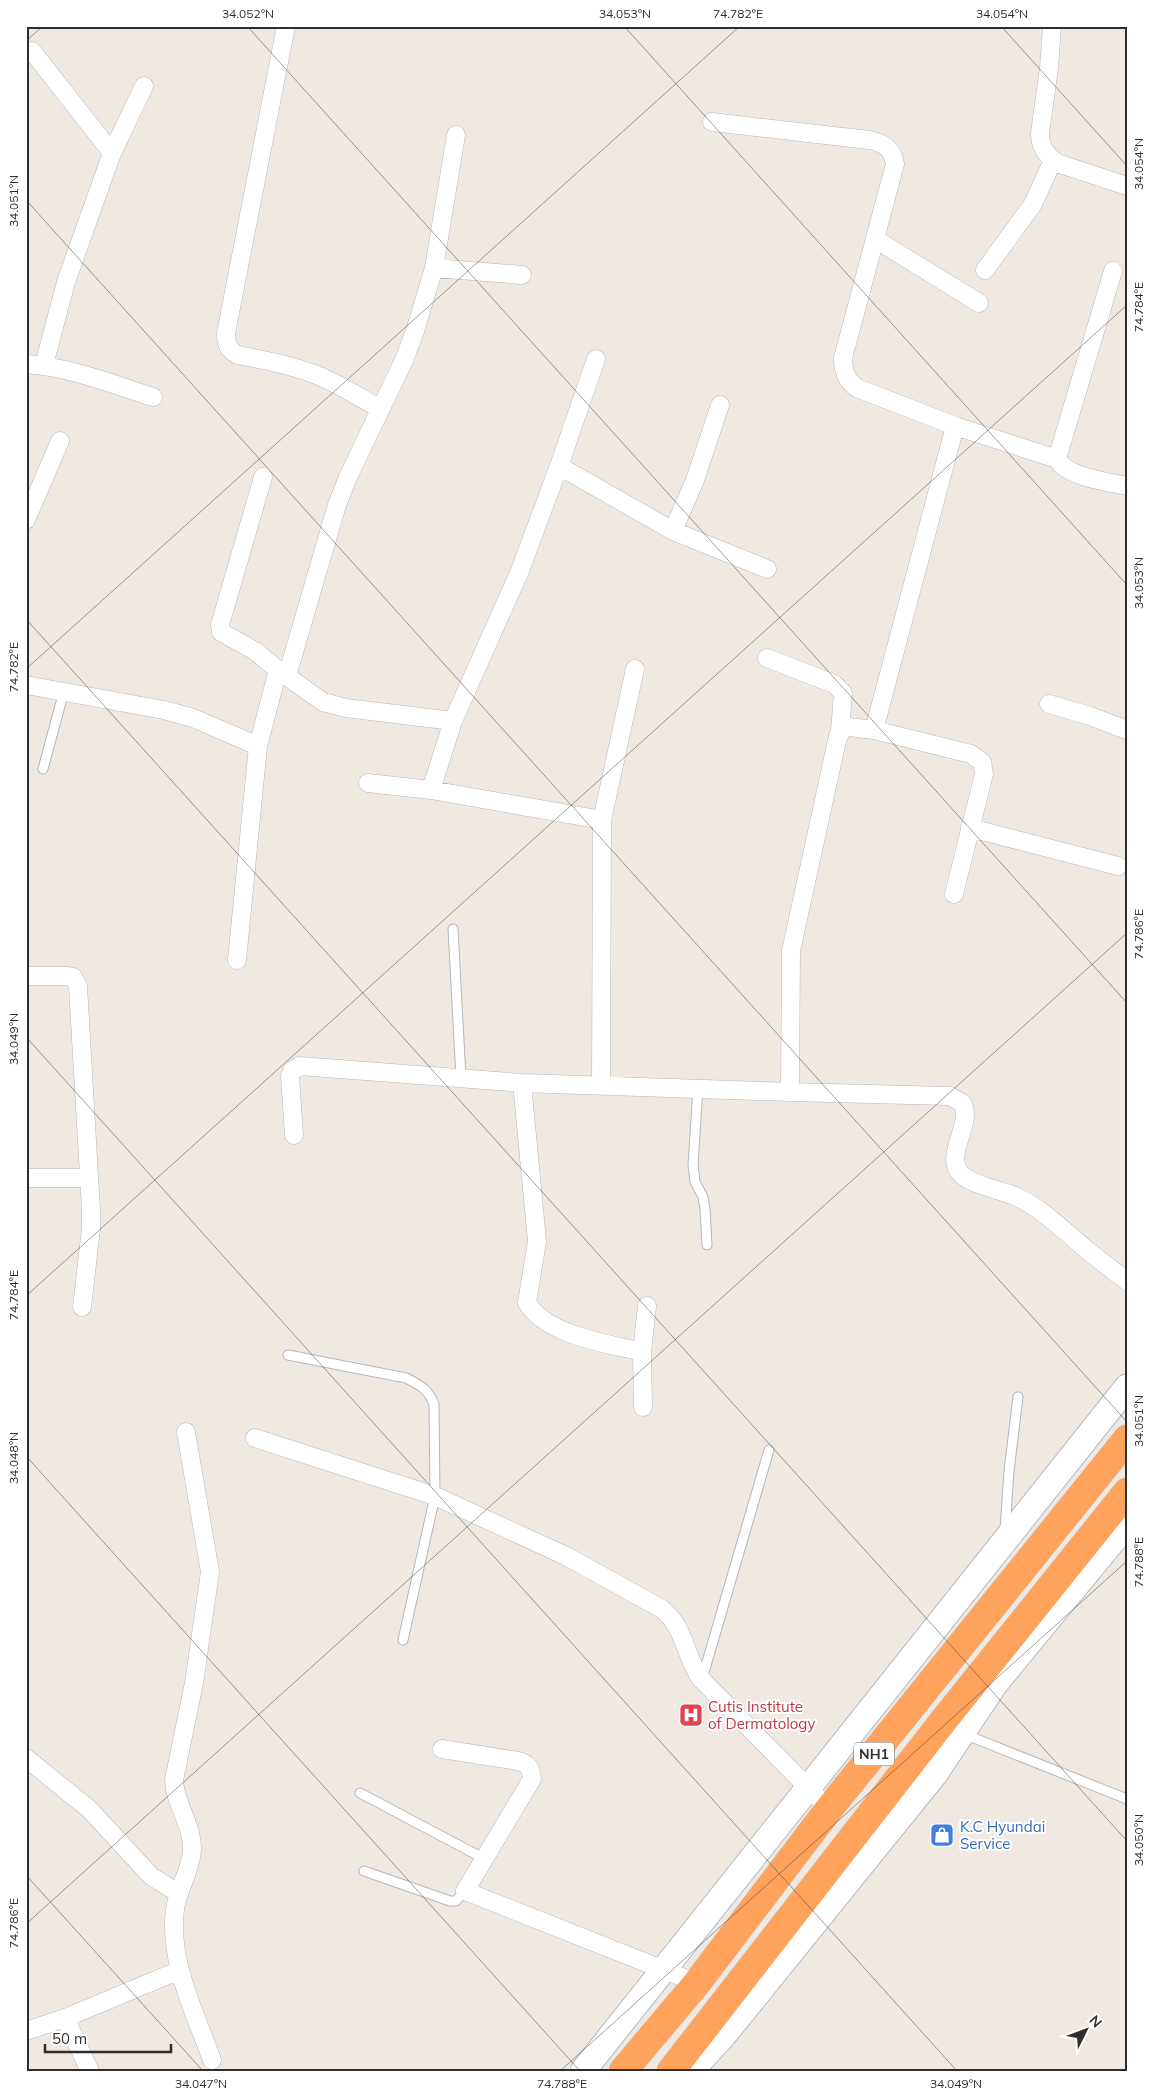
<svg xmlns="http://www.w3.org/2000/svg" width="1153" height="2097" font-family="Mulish,sans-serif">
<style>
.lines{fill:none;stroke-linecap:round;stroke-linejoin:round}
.lane-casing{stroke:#b4b7c1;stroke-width:11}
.street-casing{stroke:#b4b7c1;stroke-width:19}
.secondary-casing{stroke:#b4b7c1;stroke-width:27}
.highway-casing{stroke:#c9c9c9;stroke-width:29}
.lane{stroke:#fff;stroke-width:9}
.street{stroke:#fff;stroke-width:18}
.secondary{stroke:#fff;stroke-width:25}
.highway{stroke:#ffa35c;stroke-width:28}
.ticks{fill:none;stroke:#2e2e2e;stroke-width:1;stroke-opacity:0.45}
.labels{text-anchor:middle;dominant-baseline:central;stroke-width:4;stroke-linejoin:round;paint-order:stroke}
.shield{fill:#fff;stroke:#6d6d6d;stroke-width:1}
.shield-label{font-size:14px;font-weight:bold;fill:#2e2e2e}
.health-label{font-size:15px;fill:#be3a42;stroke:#fff;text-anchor:start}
.shop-label{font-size:15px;fill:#366cbe;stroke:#fff;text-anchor:start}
.neatline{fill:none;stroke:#2e2e2e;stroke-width:2}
.ticks-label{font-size:12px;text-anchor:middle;fill:#2e2e2e}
</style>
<rect width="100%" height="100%" fill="#efe9e1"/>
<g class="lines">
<g class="lane-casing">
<path id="lane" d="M43,769L64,691
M453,929L461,1078
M698,1089L693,1165L695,1182L703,1197L705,1209L707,1245
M288,1355L406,1378C420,1385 428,1389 434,1404L435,1496L403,1640
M1005,1530L1009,1471L1018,1397
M702,1679L769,1450
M964,1734L1127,1799
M360,1793L483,1858
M364,1871L450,1901H456L465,1891"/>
</g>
<g class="street-casing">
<path id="street" d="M286,26L226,333C226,344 228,350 238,355C264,360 290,365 314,374C338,383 359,397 380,409
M1052,26L1049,68L1040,133C1040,147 1046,155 1057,163L1127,186
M32,51L112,153
M712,122L869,140C884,143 893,149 895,164L843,358C843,371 846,380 857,388L955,426L1057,459
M875,239L979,303
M434,268L522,275
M985,270L1033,204L1053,160
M1113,271L1057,459C1066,477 1109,482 1127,486
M26,364C69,367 112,384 153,397
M44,365L66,282L112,153L144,86
M559,466L673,531L767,569
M263,477L220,625L221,632L255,651L278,670L323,702L346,708L453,721
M26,520L60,441
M673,531L695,480L720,405
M767,658L834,684L843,693L840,731
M287,676L337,505L348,477L405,358L415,331L434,268L456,135
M26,685L164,710L193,718L258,746
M1049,704L1090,716L1127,730
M874,730L955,426
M368,783L431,790L602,820
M431,790L453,721L519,573L559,466L596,359
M970,828L1118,866
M237,960L258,746L278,670
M26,976H68L73,977L78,986L91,1210V1229L82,1307
M522,1083L537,1241L527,1303C548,1336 606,1343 642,1352
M601,1085L602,820L635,669
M790,1092L791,951L838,736L844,728L849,727L874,730L971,754L982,762L984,774L954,894
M294,1135L290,1076L292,1071L300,1066L522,1083L790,1092L950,1096L962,1103C974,1123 944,1154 960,1173C970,1185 1002,1190 1017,1197C1044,1210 1064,1231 1087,1250C1100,1261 1114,1271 1127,1281
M26,1178H89
M643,1407L642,1352L647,1306
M186,1432L210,1572L194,1683L174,1780C175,1805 193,1825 192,1850C191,1870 178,1889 175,1909C168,1960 195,2013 212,2060
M255,1438L435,1496L566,1556L662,1609C685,1627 685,1657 701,1679L829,1809
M442,1749L518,1761C529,1764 531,1768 532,1779L465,1891L697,1983
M26,1758L89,1809L151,1876L178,1893
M65,2018L90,2071
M26,2031L65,2018L180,1970"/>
</g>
<g class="secondary-casing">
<path id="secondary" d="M583,2071L1127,1387
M691,2071L724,2035L935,1774L995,1684L1127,1524"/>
</g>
<g class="highway-casing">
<path id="highway" d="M623,2071L697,1983L829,1809L1127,1439
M671,2071L944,1720L1127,1492"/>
</g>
<use href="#lane" class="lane"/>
<use href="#street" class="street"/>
<use href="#secondary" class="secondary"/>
<use href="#highway" class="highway"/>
</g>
<path class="ticks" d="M247,26L1127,1003M624,26L1127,585M1001,26L1127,166M26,41L43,26M26,200L1127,1422M26,619L1127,1841M26,669L740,26M26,1037L957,2071M26,1296L1127,305M26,1456L580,2071M26,1875L203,2071M26,1924L1127,933M560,2071L1127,1561"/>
<defs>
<g id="hospital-square" transform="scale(1.25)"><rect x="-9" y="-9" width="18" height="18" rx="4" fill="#e0444e" stroke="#fff"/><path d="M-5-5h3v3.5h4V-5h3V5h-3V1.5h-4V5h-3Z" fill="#fff"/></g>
<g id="shop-square" transform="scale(1.25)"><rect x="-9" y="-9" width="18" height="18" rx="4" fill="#3f7fe0" stroke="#fff"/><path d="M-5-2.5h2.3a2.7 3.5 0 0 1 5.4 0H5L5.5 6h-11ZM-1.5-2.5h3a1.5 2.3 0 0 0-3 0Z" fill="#fff"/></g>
</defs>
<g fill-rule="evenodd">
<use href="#hospital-square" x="691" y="1715"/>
<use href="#shop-square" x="942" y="1835"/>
</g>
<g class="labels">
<rect class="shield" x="854" y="1742.5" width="40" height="23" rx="4"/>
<g class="shield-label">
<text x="874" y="1754">NH1</text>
</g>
<g class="health-label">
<text x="708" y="1706">Cutis Institute<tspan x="708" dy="17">of Dermatology</tspan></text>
</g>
<g class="shop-label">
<text x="960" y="1826">K.C Hyundai<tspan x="960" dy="17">Service</tspan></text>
</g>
</g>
<rect width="1153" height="2097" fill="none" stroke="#ffffff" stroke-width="55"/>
<g transform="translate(1086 2030) rotate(48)" stroke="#ffffff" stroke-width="4" paint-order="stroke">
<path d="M0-4L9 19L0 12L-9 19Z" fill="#2e2e2e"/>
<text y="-8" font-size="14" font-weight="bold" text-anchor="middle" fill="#2e2e2e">N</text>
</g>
<path d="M45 2044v8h126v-8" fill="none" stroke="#2e2e2e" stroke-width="2.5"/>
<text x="52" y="2044" font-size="15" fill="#2e2e2e" stroke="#ffffff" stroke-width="4" paint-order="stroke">50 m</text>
<rect x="28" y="28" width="1098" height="2042" class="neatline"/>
<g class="ticks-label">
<text x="248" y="18">34.052°N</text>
<text x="625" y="18">34.053°N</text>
<text x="738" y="18">74.782°E</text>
<text x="1002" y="18">34.054°N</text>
<text transform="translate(1139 164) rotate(-90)" y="4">34.054°N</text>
<text transform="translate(14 201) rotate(-90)" y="4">34.051°N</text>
<text transform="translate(1139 307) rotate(-90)" y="4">74.784°E</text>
<text transform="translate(1139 583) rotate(-90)" y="4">34.053°N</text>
<text transform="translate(14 667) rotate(-90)" y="4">74.782°E</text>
<text transform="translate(1139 934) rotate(-90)" y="4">74.786°E</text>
<text transform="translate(14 1039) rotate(-90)" y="4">34.049°N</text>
<text transform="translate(14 1295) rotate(-90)" y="4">74.784°E</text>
<text transform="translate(1139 1421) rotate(-90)" y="4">34.051°N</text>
<text transform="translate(14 1458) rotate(-90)" y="4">34.048°N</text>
<text transform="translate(1139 1562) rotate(-90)" y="4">74.788°E</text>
<text transform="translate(1139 1840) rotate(-90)" y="4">34.050°N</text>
<text transform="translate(14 1923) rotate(-90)" y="4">74.786°E</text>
<text x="201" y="2088">34.047°N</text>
<text x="562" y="2088">74.788°E</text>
<text x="956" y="2088">34.049°N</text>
</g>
</svg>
